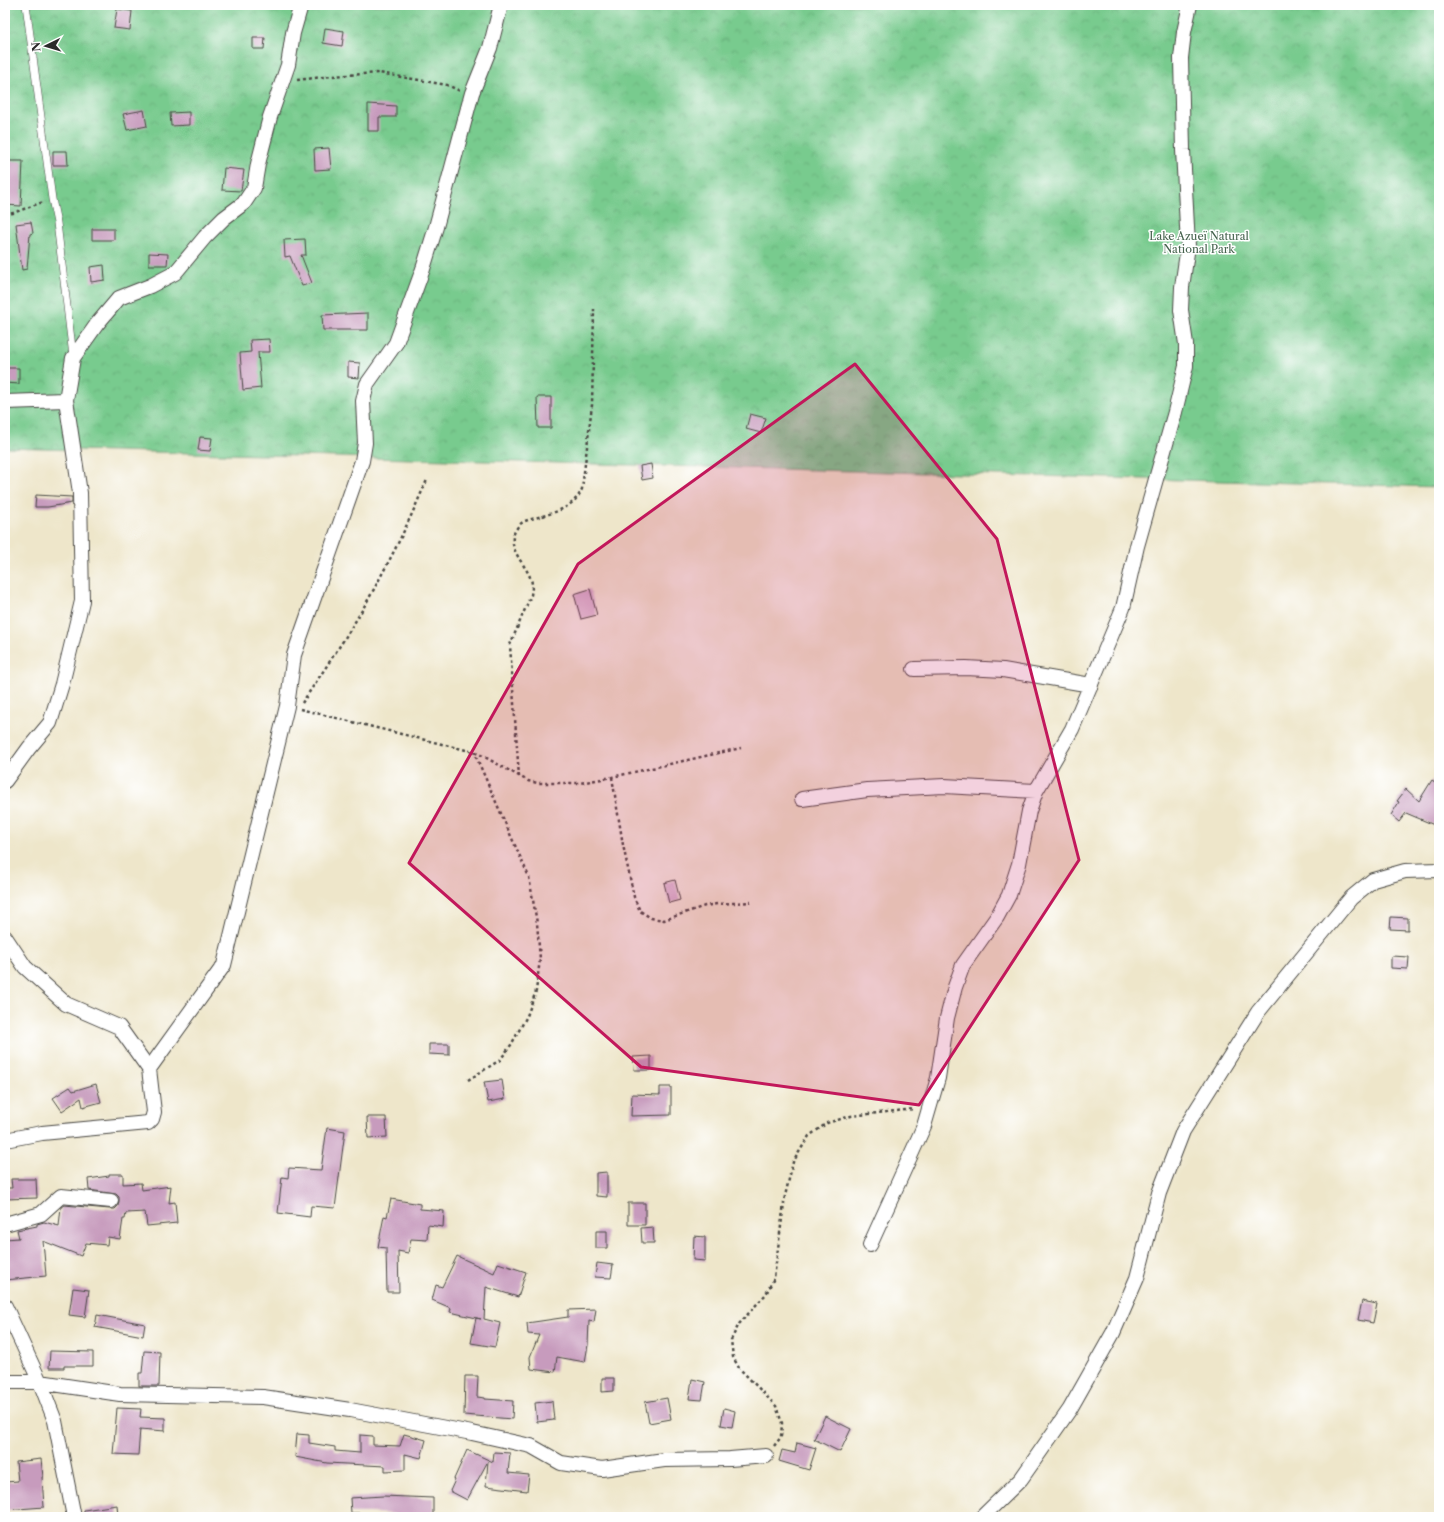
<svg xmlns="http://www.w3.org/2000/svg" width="1444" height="1522" font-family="'Libre Caslon Text',serif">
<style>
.park{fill:url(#park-crowns);stroke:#527b5c}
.building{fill:#c79bbd}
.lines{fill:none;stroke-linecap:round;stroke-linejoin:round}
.lane-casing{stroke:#484743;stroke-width:8}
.street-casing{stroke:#484743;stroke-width:16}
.path{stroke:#484743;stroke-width:2.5;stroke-dasharray:3 3;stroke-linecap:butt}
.lane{stroke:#fff;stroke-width:7}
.street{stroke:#fff;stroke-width:14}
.marked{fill:#c2185b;fill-opacity:0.2;stroke:#c2185b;stroke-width:3;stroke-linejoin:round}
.labels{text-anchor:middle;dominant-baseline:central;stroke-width:3;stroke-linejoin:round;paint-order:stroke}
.park-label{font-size:11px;fill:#46634e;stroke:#fff}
</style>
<defs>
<pattern id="park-crowns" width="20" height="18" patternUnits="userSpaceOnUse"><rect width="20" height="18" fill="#78cb8e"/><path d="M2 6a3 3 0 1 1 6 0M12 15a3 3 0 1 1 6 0" fill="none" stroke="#68ae7b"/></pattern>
</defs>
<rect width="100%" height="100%" fill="#fff"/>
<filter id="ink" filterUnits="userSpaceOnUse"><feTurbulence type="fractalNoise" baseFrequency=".025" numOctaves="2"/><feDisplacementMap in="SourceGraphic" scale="8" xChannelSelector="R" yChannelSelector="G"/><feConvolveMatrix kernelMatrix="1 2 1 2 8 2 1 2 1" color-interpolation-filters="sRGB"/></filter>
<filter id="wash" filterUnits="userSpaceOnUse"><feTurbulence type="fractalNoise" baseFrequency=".012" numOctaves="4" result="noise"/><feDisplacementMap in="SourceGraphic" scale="16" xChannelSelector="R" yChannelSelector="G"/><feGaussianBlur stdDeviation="0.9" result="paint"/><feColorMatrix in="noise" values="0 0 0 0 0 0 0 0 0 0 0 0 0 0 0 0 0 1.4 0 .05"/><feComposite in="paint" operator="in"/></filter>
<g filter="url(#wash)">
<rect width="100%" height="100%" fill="#eee6ca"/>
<path class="park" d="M5,5H1439V487L5,448Z"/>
<g id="blocks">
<path class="building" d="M117,9L132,11L130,30L114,28Z
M325,28L344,31L342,46L323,43Z
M253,38H265L264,49H253Z
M368,104L396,106V117H379V131H368Z
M144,110L147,126L127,130L123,114Z
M189,112V125L171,126L170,113Z
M329,148L331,169L315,170L314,149Z
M53,151H67L68,165H53Z
M5,161H23L21,206L5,205Z
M224,168L244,170L241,191L222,190Z
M31,222L33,233L30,234L27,269L22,270L16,224Z
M92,229H114V240H92Z
M305,239L306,255H301L312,283L302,286L290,256L285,257L284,240Z
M149,253L168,254L167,265H149Z
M104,265L105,280L91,282L90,267Z
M368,313V330H323L322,315Z
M269,339L270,352H258L261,388L243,390L240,353L251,352L250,340Z
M348,362L360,363L359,378L348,377Z
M5,368H19V384L5,383Z
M537,397H551V428H538Z
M750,414L766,418L761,433L746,429Z
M200,437L212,438L210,451L198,450Z
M651,464L653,478L642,480L640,466Z
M36,495L72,497V503L48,507H35Z
M590,589L597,615L581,619L574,594Z
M1432,780L1439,785V827L1406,813L1399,822L1391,815L1399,802L1397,801L1406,789L1419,801Z
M675,880L680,900L669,903L664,883Z
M1391,917L1408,918V930L1390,929Z
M1391,956L1409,957L1408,969L1391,968Z
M429,1044H449V1055L429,1054Z
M651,1056V1070H634L633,1057Z
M502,1080L505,1099L488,1102L484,1082Z
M96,1084L101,1102L83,1107L81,1098L62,1111L53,1098L70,1087L73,1091Z
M660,1087H671V1115L631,1116L632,1094L660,1095Z
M367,1117H386L387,1137L368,1138Z
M327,1128L345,1131L335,1208L311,1206L310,1217L278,1213L282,1177L288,1178L289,1168L321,1170Z
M607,1172V1197L596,1196V1173Z
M109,1174H123V1184L141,1183L142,1190L171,1186L169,1203L175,1202L177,1223L147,1226L145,1212L126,1213L125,1219H123L120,1239L108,1237L107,1245L86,1243L81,1256L43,1241L46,1276L5,1280V1239L19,1238L17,1230L37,1226V1224L44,1222L59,1226L61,1207L64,1205L110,1209H115L118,1206L119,1201V1197L116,1194L89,1190L88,1179L109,1176Z
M11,1179H36L37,1198L5,1199V1188H12Z
M391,1199L420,1204V1209L444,1211L443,1227L428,1225L427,1240L411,1239L408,1253L398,1251L399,1292H387L386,1248L378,1247L384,1216L387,1217Z
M628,1203H645V1225H628Z
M653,1227L654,1243H642L641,1228Z
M596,1231H607V1248H596Z
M694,1236L705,1237V1261L693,1260Z
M457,1256L494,1273L498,1263L526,1272L518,1297L486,1287L484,1319L500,1323L495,1347L471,1343L476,1318L481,1319L450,1312L451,1308L432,1300L436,1285L442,1287Z
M597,1263L613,1265L611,1278L595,1277Z
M73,1288L89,1290L85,1317L69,1315Z
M1362,1301L1377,1304L1373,1323L1358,1320Z
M596,1309L594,1322L589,1321L588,1345L585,1362L557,1357L555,1372L531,1369L530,1357L539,1335L528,1334L527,1323L568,1317V1310Z
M97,1315L145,1324L143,1336L95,1327Z
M50,1351L93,1352V1366H64V1368H49Z
M144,1351L160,1352L159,1386H139V1373H142Z
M465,1376H478L477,1397L485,1398V1399L513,1401L512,1419L464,1415Z
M602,1378H614V1391L602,1392Z
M692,1379L705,1382L702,1400L689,1399Z
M667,1398L671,1419L649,1423L645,1402Z
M552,1401L554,1420L537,1422L535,1403Z
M117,1408L141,1409L140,1417L165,1418V1431L140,1429L138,1455L113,1454Z
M724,1408L735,1411L732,1427L721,1425Z
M825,1416L851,1429L840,1452L814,1439Z
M297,1434L309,1435V1443L335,1447V1451L360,1453V1435L373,1436V1445L400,1446L404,1434L426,1440L421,1458L405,1454V1470L385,1471V1466L327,1463L295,1457Z
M797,1443L816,1448L809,1470L779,1461L782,1450L795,1453Z
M467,1450L493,1462L494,1452L510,1453L508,1473L529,1475L527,1491L486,1486L488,1461L467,1500L450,1491L455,1480L454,1479Z
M41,1459L43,1477H42L44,1507L5,1510V1482L18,1481L16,1462Z
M383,1496L433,1498V1517L395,1516V1514L370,1513H351L350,1498Z
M117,1505L118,1517H84V1510Z"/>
</g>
</g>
<g filter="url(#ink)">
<use href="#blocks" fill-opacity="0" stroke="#484743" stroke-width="1"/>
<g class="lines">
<g class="lane-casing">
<path id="lane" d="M26,5L52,199L57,223L73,356"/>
</g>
<g class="street-casing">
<path id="street" d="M5,402L66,400
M914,669L966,668L1003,670L1091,685
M5,781L29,748L50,723L62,684L82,601L80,493L66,400L73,358L97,324L119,298L150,286L175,273L205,237L224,218L244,203L254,188L258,164L270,117L288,65L293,33L301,5
M802,799L867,790L944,786L1036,791
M5,937L25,967L66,1004L119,1027L149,1069L154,1112L152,1119L148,1123L42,1133L5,1140
M149,1069L224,965L287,706L294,655L362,461L365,443L363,401L367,384L396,343L423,269L436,227L472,93L490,48L501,5
M5,1224L41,1214L61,1196L111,1201
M870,1245L924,1126L938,1078L947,1018L955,987L963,965L997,917L1009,895L1019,864L1029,811L1036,791L1072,729L1123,608L1137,546L1175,412L1186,366V344L1181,310L1182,287L1188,246L1183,150L1181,58L1184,32L1190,5
M5,1306L40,1382L55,1421L74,1517
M5,1382H40L120,1394L263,1397L350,1410L472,1433L531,1446L561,1463L602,1469L664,1460L730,1459L766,1456
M982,1517L1021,1479L1070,1409L1113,1333L1137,1278L1159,1193L1183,1131L1258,1012L1351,898L1373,880L1405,871L1439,870"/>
</g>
<path class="path" d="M297,80L332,76L379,73L447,85L460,91
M5,214L13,213L43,202
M302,703C330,661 359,619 382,574C399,543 413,512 427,480
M300,709L474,752L483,756L528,781L538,783H580L612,777L741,748
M519,777L510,645L531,595C532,589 533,583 530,577C524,562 504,546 517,528C521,521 528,520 535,518C554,513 574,508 582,489L592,405L594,309
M612,777L623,845L634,897L640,911L651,918L664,920L705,906L717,904L751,902
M468,1080L500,1060L511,1045L527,1016L536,991L540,959L537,923L529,877L474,752
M774,1446L781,1437L782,1423L776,1406L739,1368L733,1357L731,1340L739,1324L766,1294L774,1278L785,1196L793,1162L809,1136L827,1123L851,1116L914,1109"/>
<use href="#lane" class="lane"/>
<use href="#street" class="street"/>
</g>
</g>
<path class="marked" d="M855,364L997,539L1079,860L919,1105L641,1067L409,863L578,564Z"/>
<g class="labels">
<g class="park-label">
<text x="1199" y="236">Lake Azueï Natural<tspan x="1199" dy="13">National Park</tspan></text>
</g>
</g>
<rect width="1444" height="1522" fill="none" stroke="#fff" stroke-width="20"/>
<g transform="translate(46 46) rotate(265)" stroke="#ffffff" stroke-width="3" paint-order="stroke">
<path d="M0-3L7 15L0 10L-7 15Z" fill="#2b2b2b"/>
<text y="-6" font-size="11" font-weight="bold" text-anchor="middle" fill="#2b2b2b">N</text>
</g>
</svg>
